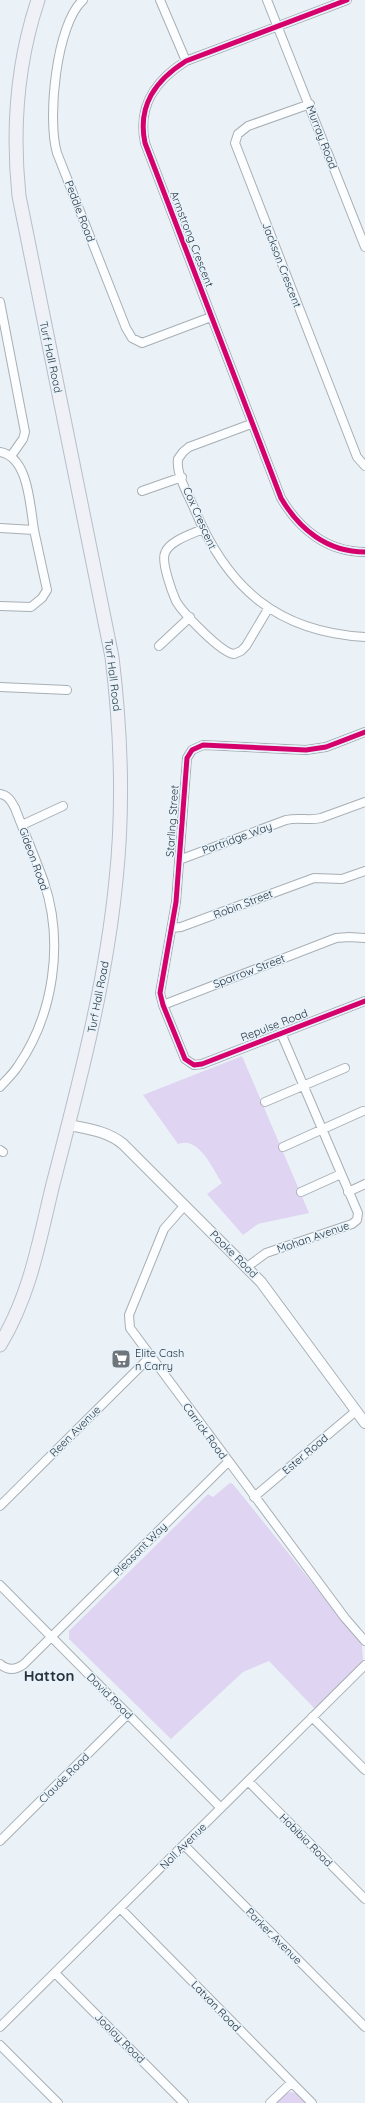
<svg xmlns="http://www.w3.org/2000/svg" width="365" height="2103" font-family="Quicksand,sans-serif">
<style>
.green{fill:#dfd4f2}
.lines{fill:none;stroke-linecap:round;stroke-linejoin:round}
.minor-casing{stroke:#a8afb4;stroke-width:10}
.tertiary-casing{stroke:#a8afb4;stroke-width:12}
.primary-casing{stroke:#b8bdc8;stroke-width:15}
.minor{stroke:#fcfdfe;stroke-width:8}
.tertiary{stroke:#fcfdfe;stroke-width:10}
.primary{stroke:#eff1f7;stroke-width:13}
.cycleway-casing{stroke:#e6f3fc;stroke-width:8}
.cycleway{stroke:#d6006c;stroke-width:5}
.labels{text-anchor:middle;dominant-baseline:central;stroke-width:3;stroke-linejoin:round;paint-order:stroke}
.street-label{font-size:11px;fill:#2a3238;stroke:#e6f3fc}
.poi-label{font-size:11px;fill:#2a3238;stroke:#e6f3fc;text-anchor:start}
.district-label{font-size:15px;font-weight:bold;fill:#2a3238;stroke:#e6f3fc}
</style>
<rect width="100%" height="100%" fill="#ebf2f7"/>
<path class="green" d="M242,1056L309,1213L258,1224L243,1235L207,1194L222,1183C212,1168 199,1136 178,1144L143,1095Z
M230,1483L233,1484L362,1645L363,1661L315,1709L269,1661L243,1672L171,1739L69,1639V1631L208,1494L213,1497Z
M292,2092L298,2094L307,2103H276L286,2093Z"/>
<g class="lines">
<g class="minor-casing">
<path id="minor" d="M83,0C56,24 47,120 57,153L126,328L132,338L142,343L211,317
M160,0L186,61
M267,0L365,247
M347,0L186,61C156,80 137,105 145,143L281,498C299,529 327,552 365,552
M310,104L248,126L238,134L235,143L357,457L365,466
M0,302L25,432L23,439L11,456
M251,424L189,447L183,452L178,459C176,475 188,494 194,508C227,588 277,632 365,637
M0,452C29,457 30,507 34,530L0,528
M142,491L182,477
M203,529C192,534 169,541 165,553C161,562 172,592 176,601C183,613 221,653 234,654L241,651L246,646L268,609
M0,606L31,607L42,598L47,590L34,530
M159,646L190,617
M0,687L67,690
M365,732L326,747L306,750L203,745L192,750L187,758L176,902L160,993L163,1005L185,1059L194,1065L202,1064L365,1001
M0,794C8,795 11,801 15,808C24,832 35,857 44,882C64,942 54,1014 18,1066C13,1074 6,1080 0,1087
M22,825L63,806
M179,860L286,820C299,817 309,821 321,818L365,802
M172,928L181,927L314,878L342,879L365,871
M163,1005L336,938L349,937L365,938
M265,1102L345,1068
M283,1147L363,1111
M0,1150L3,1152
M301,1192L341,1174
M348,1192L365,1184
M185,1205L164,1229L129,1315L130,1328L345,1618L365,1641
M247,1267L266,1253L352,1224L357,1220L358,1213L281,1033
M254,1497L356,1411
M0,1506L150,1357
M0,1585L221,1808
M0,1664C8,1671 16,1670 24,1664L228,1462
M312,1717L365,1770
M248,1781L365,1899
M0,1841L128,1714
M184,1845L365,2027
M120,1908L312,2103
M55,1973L184,2103
M0,2027L365,1665
M0,2045L58,2103
M270,2103L291,2083"/>
</g>
<g class="tertiary-casing">
<path id="tertiary" d="M69,1125C88,1129 107,1131 123,1144L261,1282L365,1423"/>
</g>
<g class="primary-casing">
<path id="primary" d="M0,1345C31,1293 39,1241 53,1184C79,1084 106,983 116,880C124,805 121,731 112,657L19,196C12,129 17,63 38,0"/>
</g>
<use href="#minor" class="minor"/>
<use href="#tertiary" class="tertiary"/>
<use href="#primary" class="primary"/>
<g class="cycleway-casing">
<path id="cycleway" d="M347,0L186,61C156,80 137,105 145,143L281,498C299,529 327,552 365,552
M365,732L326,747L306,750L203,745L192,750L187,758L176,902L160,993L163,1005L185,1059L194,1065L202,1064L365,1001"/>
</g>
<use href="#cycleway" class="cycleway"/>
</g>
<defs>
<g id="supermarket-square" transform="scale(1)"><rect x="-9" y="-9" width="18" height="18" rx="4" fill="#6e757b" stroke="#e6f3fc"/><path d="M-6-5.5h2.5l.6 2H6L4.5 2H-2.5L-4.4-4H-6ZM-1.5 3.2a1.3 1.3 0 1 0 .1 0ZM3 3.2a1.3 1.3 0 1 0 .1 0Z" fill="#fff"/></g>
</defs>
<g fill-rule="evenodd">
<use href="#supermarket-square" x="121" y="1359"/>
</g>
<g class="labels">
<g class="street-label">
<text transform="translate(322 137) rotate(69)">Murray Road</text>
<text transform="translate(80 211) rotate(69)">Peddie Road</text>
<text transform="translate(192 239) rotate(69)">Armstrong Crescent</text>
<text transform="translate(282 265) rotate(69)">Jackson Crescent</text>
<text transform="translate(51 357) rotate(78)">Turf Hall Road</text>
<text transform="translate(200 518) rotate(66)">Cox Crescent</text>
<text transform="translate(113 675) rotate(83)">Turf Hall Road</text>
<text transform="translate(172 821) rotate(-86)">Starling Street</text>
<text transform="translate(237 838) rotate(-20)">Partridge Way</text>
<text transform="translate(34 859) rotate(70)">Gideon Road</text>
<text transform="translate(243 904) rotate(-21)">Robin Street</text>
<text transform="translate(249 971) rotate(-21)">Sparrow Street</text>
<text transform="translate(98 997) rotate(-79)">Turf Hall Road</text>
<text transform="translate(274 1025) rotate(-21)">Repulse Road</text>
<text transform="translate(313 1237) rotate(-19)">Mohan Avenue</text>
<text transform="translate(234 1254) rotate(45)">Pooke Road</text>
<text transform="translate(75 1431) rotate(-45)">Reen Avenue</text>
<text transform="translate(205 1431) rotate(54)">Carrick Road</text>
<text transform="translate(305 1454) rotate(-40)">Ester Road</text>
<text transform="translate(140 1549) rotate(-45)">Pleasant Way</text>
<text transform="translate(110 1696) rotate(45)">David Road</text>
<text transform="translate(64 1778) rotate(-45)">Claude Road</text>
<text transform="translate(306 1840) rotate(45)">Habibia Road</text>
<text transform="translate(183 1846) rotate(-45)">Noll Avenue</text>
<text transform="translate(274 1936) rotate(45)">Parker Avenue</text>
<text transform="translate(216 2006) rotate(46)">Latvan Road</text>
<text transform="translate(120 2038) rotate(45)">Joolay Road</text>
</g>
<g class="poi-label">
<text x="135" y="1353">Elite Cash<tspan x="135" dy="13">n Carry</tspan></text>
</g>
<g class="district-label">
<text x="49" y="1675">Hatton</text>
</g>
</g>
</svg>
